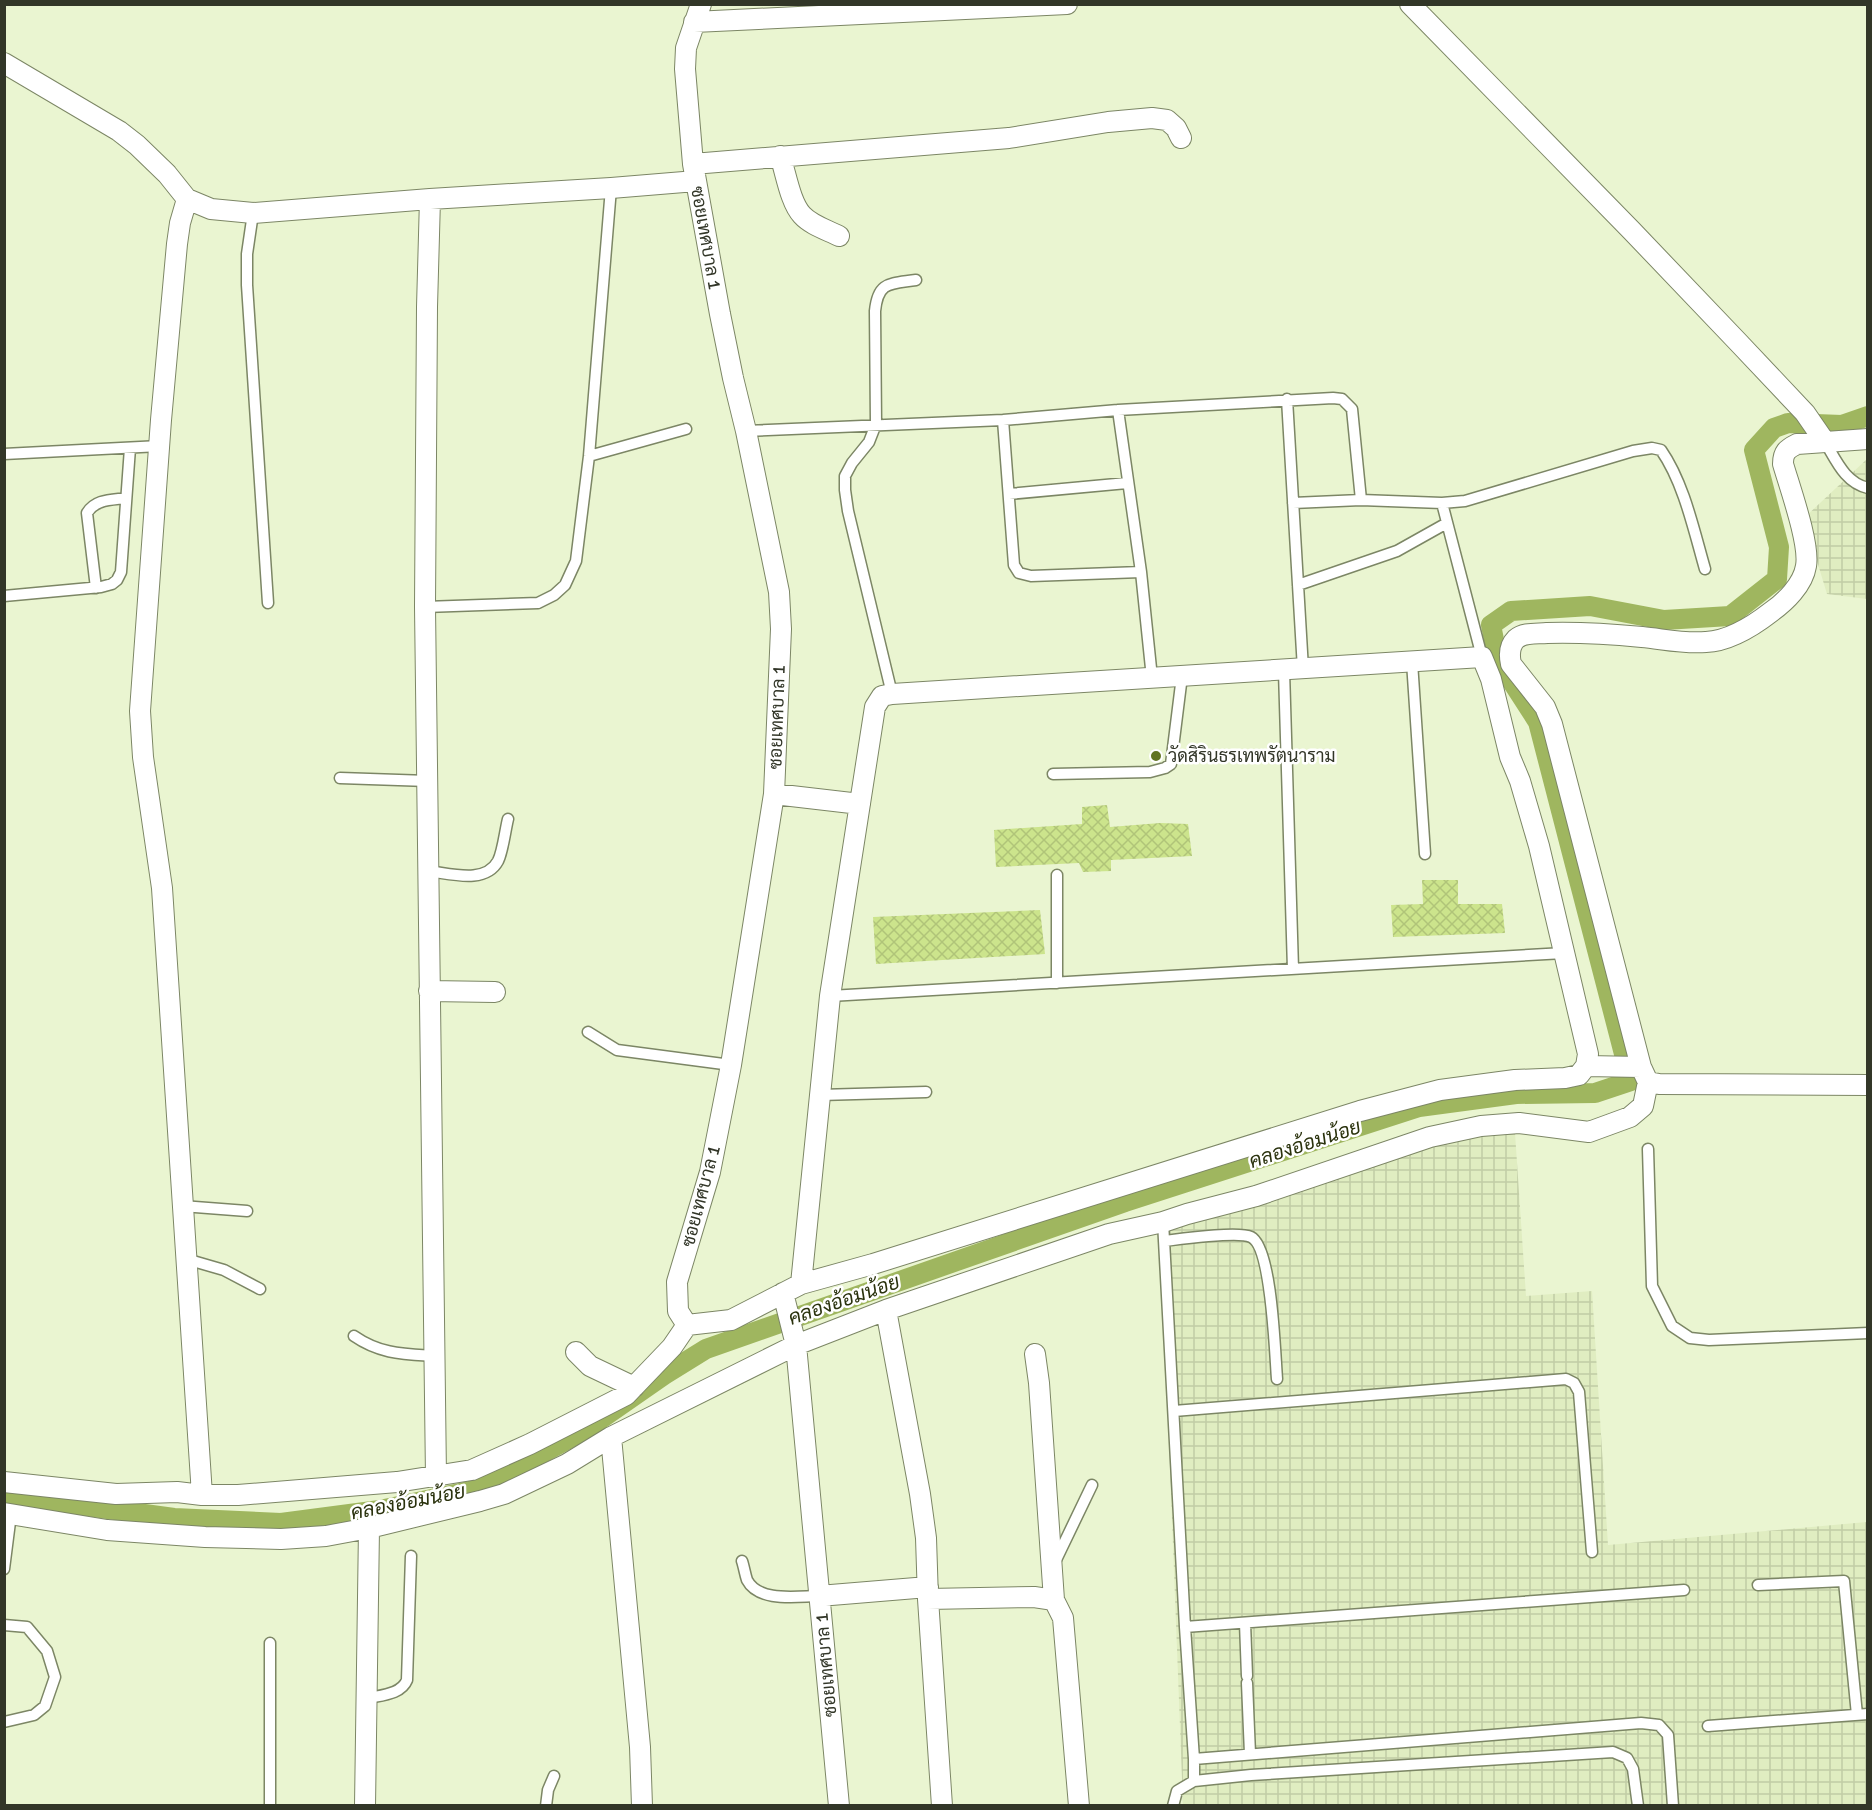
<svg xmlns="http://www.w3.org/2000/svg" width="1872" height="1810" font-family="Signika,Sarabun,sans-serif">
<style>
.industrial{fill:url(#industrial-grid)}
.lines{fill:none;stroke-linecap:round;stroke-linejoin:round}
.canal{stroke:#9fb65f;stroke-width:20}
.building{fill:url(#building-cross-hatch)}
.lane-casing{stroke:#7c8665;stroke-width:13}
.street-casing{stroke:#7c8665;stroke-width:22}
.lane{stroke:#fff;stroke-width:10}
.street{stroke:#fff;stroke-width:20}
.poi-dot{fill:#627423;stroke:#fff;stroke-width:2}
.labels{text-anchor:middle;dominant-baseline:central;stroke-width:5;stroke-linejoin:round;paint-order:stroke}
.street-label{font-size:18px;fill:#323628;stroke:#fff}
.poi-label{font-size:18px;fill:#323628;stroke:#fff;text-anchor:start}
.water-label{font-size:20px;font-style:italic;fill:#2a320d;stroke:#fff}
</style>
<defs>
<pattern id="industrial-grid" width="8" height="8" patternUnits="userSpaceOnUse" patternTransform="scale(1.5)"><rect width="8" height="8" fill="#e0edc1"/><path d="M0 4h8M4 0v8" fill="none" stroke="#c1cca6"/></pattern>
<pattern id="building-cross-hatch" width="8" height="8" patternUnits="userSpaceOnUse" patternTransform="scale(1.5)"><rect width="8" height="8" fill="#cce48c"/><path d="M0 0l8 8M0 8l8-8" fill="none" stroke="#b0c479"/></pattern>
</defs>
<rect width="100%" height="100%" fill="#eaf5d1"/>
<path class="industrial" d="M1867,459V599L1827,594L1804,518Z
M1514,1118L1526,1296L1592,1291L1608,1545L1867,1522V1805H1183L1161,1233Z"/>
<g class="lines">
<path class="canal" d="M4,1495L174,1518L281,1523L380,1510L474,1490L585,1430L664,1375L706,1349L1125,1202L1419,1107L1516,1094L1595,1093L1631,1081L1538,722L1498,660L1491,625L1511,611L1590,606L1664,620L1730,616L1777,579L1779,547L1754,450L1774,428L1788,423L1842,425L1868,416"/>
</g>
<path class="building" d="M1107,805L1110,827L1160,823L1188,824L1192,856L1111,860V871L1083,872L1079,863L996,867L994,830L1082,824V807Z
M1422,880H1458V904H1502L1505,933L1393,937L1391,905L1423,904Z
M1040,910L1045,954L876,964L873,917Z"/>
<g class="lines">
<g class="lane-casing">
<path id="lane" d="M253,213L247,254V285L268,603
M1287,399L1303,669
M1118,410L1141,572L1152,678
M1003,420L1014,565L1019,573L1031,576L1141,572
M746,431L1003,420L1118,410L1333,398L1342,399L1352,409L1361,500L1442,503L1465,501L1633,451L1652,448L1661,450C1684,483 1694,531 1705,569
M1825,442C1836,460 1845,483 1868,488
M4,454L160,446
M589,456L686,429
M1009,494L1127,483
M1293,503L1361,500
M1442,503L1482,657
M1298,585L1397,551L1447,523
M96,588L87,513C95,499 112,500 126,498
M4,596L101,587L112,584L117,580L121,572L130,448
M425,607L538,603L554,595L565,585L576,561L589,456L611,188
M1412,662L1425,854
M1284,671L1293,969
M892,694L848,511L845,490V476L852,463L869,442L876,424L875,311C878,281 890,284 916,280
M1053,774L1150,772L1165,768L1171,764L1182,676
M340,778L428,781
M427,871C449,873 485,885 498,861C503,851 505,831 508,819
M1057,875V983
M830,996L1564,953
M588,1032L617,1050L731,1065
M820,1095L926,1092
M1648,1149L1652,1286L1672,1326L1690,1338L1709,1340L1868,1333
M182,1206L247,1211
M1163,1222L1185,1627L1194,1759V1781
M1164,1241C1181,1239 1238,1231 1251,1237C1272,1247 1275,1355 1277,1379
M186,1259L224,1270L260,1289
M354,1336C380,1354 403,1354 434,1356
M1174,1411L1566,1379L1574,1383L1579,1392L1592,1552
M742,1561C744,1567 745,1574 747,1580C759,1603 798,1596 819,1596
M1055,1562L1092,1485
M4,1569L11,1514
M1758,1585L1844,1581L1857,1715
M1245,1623L1247,1676
M4,1625L27,1627L47,1651L55,1677L45,1706L34,1715L4,1722
M1185,1627L1684,1590
M1247,1683L1250,1754
M365,1699C380,1695 401,1695 407,1680L411,1556
M1708,1726L1868,1714
M1194,1759L1641,1723L1659,1725L1668,1735L1673,1806
M270,1806V1643
M546,1806L548,1790L554,1776
M1173,1806L1177,1791L1194,1781L1251,1775L1613,1752L1627,1758L1633,1769L1638,1806"/>
</g>
<g class="street-casing">
<path id="street" d="M701,4L686,48L685,69L693,164L720,314L733,378L746,431L779,592L781,629L774,794L731,1065L710,1172L677,1282L678,1311L687,1325L731,1320L801,1284L873,1264L1360,1111L1440,1090L1515,1080L1565,1078L1579,1075L1586,1066L1588,1054L1539,846L1520,781L1510,757L1491,679L1482,657L892,694L882,696L875,707L830,996L801,1284
M1410,4L1631,230L1737,341L1805,413L1825,442
M694,22L1067,4
M4,63L119,131L137,145L167,174L187,199L211,209L253,213L430,199L611,188L696,181
M780,156C786,173 790,202 802,215C811,225 827,230 839,236
M693,164L1009,138L1108,122L1152,118L1167,120L1176,128L1181,138
M187,199L180,223L177,244L161,420L140,711L143,757L162,888L202,1495
M430,199L427,307L425,607L436,1477
M1868,439L1797,444C1787,449 1783,452 1783,464C1790,488 1810,544 1806,566C1803,585 1785,602 1771,612C1753,626 1729,641 1706,642C1684,644 1663,639 1642,637C1610,634 1579,632 1547,633C1537,634 1524,632 1516,639C1509,646 1509,655 1511,664L1545,707L1552,724L1641,1067L1648,1082L1659,1084L1868,1085
M774,794L860,804
M429,991L495,992
M1586,1066L1641,1067
M783,1293L796,1345L839,1806
M886,1310L920,1494L926,1538L928,1599L942,1806
M576,1352L590,1366L634,1387
M1035,1354L1039,1383L1054,1600
M611,1437L640,1747L642,1806
M4,1482L116,1494L177,1492L202,1495H238L397,1482L472,1470L530,1444L626,1395L672,1347L687,1325
M4,1513L107,1530L205,1537L281,1539L326,1536L369,1528L480,1501L504,1494L567,1464L611,1437L796,1345L886,1310L1109,1234L1163,1222L1187,1214L1256,1196L1430,1137L1481,1126L1519,1123L1589,1132L1630,1117L1643,1106L1648,1082
M819,1596L928,1587
M928,1599L1034,1597L1054,1600L1063,1618L1079,1806
M365,1806L369,1528"/>
</g>
<use href="#lane" class="lane"/>
<use href="#street" class="street"/>
</g>
<circle class="poi-dot" cx="1156" cy="756" r="6"/>
<g class="labels">
<g class="street-label">
<text transform="translate(706 238) rotate(80)">ซอยเทศบาล 1</text>
<text transform="translate(777 717) rotate(-88)">ซอยเทศบาล 1</text>
<text transform="translate(701 1196) rotate(-75)">ซอยเทศบาล 1</text>
<text transform="translate(826 1665) rotate(-95)">ซอยเทศบาล 1</text>
</g>
<g class="poi-label">
<text x="1168" y="756">วัดสิรินธรเทพรัตนาราม</text>
</g>
<g class="water-label">
<text transform="translate(1305 1144) rotate(-18)">คลองอ้อมน้อย</text>
<text transform="translate(844 1300) rotate(-19)">คลองอ้อมน้อย</text>
<text transform="translate(408 1502) rotate(-11)">คลองอ้อมน้อย</text>
</g>
</g>
<rect width="1872" height="1810" fill="none" stroke="#323628" stroke-width="12"/>
</svg>
